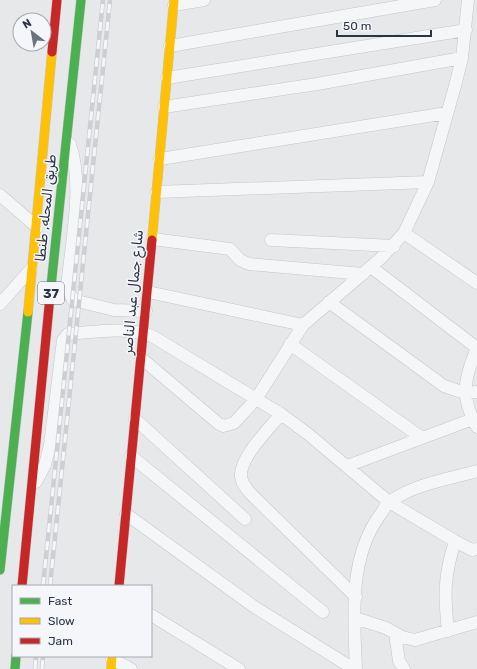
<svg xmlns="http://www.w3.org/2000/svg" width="477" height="669" font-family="Rubik,'Noto Sans Arabic',sans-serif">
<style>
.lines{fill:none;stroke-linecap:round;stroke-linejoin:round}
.street-casing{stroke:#c4c6c8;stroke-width:13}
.fast-casing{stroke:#c4c6c8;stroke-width:10}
.slow-casing{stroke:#c4c6c8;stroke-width:10}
.jam-casing{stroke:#c4c6c8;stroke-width:10}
.street{stroke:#f5f6f7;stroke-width:12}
.fast{stroke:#4caf50;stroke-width:9}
.slow{stroke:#ffc107;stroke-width:9}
.jam{stroke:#c62828;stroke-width:9}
.rail-casing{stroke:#cecfd2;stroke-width:4.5}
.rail{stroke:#f4f6f9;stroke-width:3;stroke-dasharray:9;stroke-linecap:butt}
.labels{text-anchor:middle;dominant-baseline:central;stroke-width:3;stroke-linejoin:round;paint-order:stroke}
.shield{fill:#f4f6f9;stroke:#676e7b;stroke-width:1}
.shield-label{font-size:13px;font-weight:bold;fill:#2b3445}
.street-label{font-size:14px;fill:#2b3445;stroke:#f4f6f9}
</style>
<rect width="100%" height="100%" fill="#e6e8ea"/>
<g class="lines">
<g class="street-casing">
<path id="street" d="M174,5L204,0
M170,46L435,0
M167,78L466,30
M164,107L317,84L462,58
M70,144C84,185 71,244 67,287L73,300L114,310L146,311
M160,159L447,113
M157,192L428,182
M0,195L37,227
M404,233L477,283
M153,239L230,249L240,260L249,264L363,274
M271,240L394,246
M371,267L477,348
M148,292L303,325
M329,302L444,386L465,393L477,392
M0,304L31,269
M290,344L422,438
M477,348C464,379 460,397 477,427
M141,358L219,424L223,426L234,423L256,399L303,325L381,258L404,233L428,182L455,86L462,58L468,0
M281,414C269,429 242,455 241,474C240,481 246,488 250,493L356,597
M135,419L245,519
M131,456L323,612
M347,466L473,419
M36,482L45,465L50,445L63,340L68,334C95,332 125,326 152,336L281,414L308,434L389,502L455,541L472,550L477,549
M126,514L253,606L354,669
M151,615L239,669
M355,618L386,628L402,637L415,640L477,622
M448,631C444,595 444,576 455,541
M395,633L399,661L404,669
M112,659L131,669
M356,669C354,619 348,558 380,515C383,511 386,504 391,501C415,484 449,479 477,471"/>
</g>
<g class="fast-casing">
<path id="fast" d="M50,296L81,0
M0,570L28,312
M15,669L16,656"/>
</g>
<g class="slow-casing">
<path id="slow" d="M152,240L174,0
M28,312L52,52
M111,669L112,656"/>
</g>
<g class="jam-casing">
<path id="jam" d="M52,52L57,0
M22,586L50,296
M119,586L152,240"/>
</g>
<use href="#street" class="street"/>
<use href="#fast" class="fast"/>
<use href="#slow" class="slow"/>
<use href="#jam" class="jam"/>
<g class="rail-casing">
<path id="rail" d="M43,586L103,0
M50,586L110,0
M35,669L36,656
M42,669L43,656"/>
</g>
<use href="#rail" class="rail"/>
</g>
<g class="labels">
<rect class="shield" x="38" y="282" width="26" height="22" rx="3"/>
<g class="shield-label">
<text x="51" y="293">37</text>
</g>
<g class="street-label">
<text transform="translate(46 208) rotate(-84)">طريق المحله, طنطا</text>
<text transform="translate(133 292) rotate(-85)">شارع جمال عبد الناصر</text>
</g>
</g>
<rect x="12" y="585" width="140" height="72" fill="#f4f6f9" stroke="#a4a8b1"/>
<rect x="20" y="598" width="20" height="6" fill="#4caf50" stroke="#a4a8b1"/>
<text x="48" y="605" font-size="12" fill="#2b3445">Fast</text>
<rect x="20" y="618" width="20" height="6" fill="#ffc107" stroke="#a4a8b1"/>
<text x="48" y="625" font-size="12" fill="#2b3445">Slow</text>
<rect x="20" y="638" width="20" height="6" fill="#c62828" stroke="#a4a8b1"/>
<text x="48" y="645" font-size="12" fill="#2b3445">Jam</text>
<g transform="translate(32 32) rotate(329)"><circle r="19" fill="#f4f6f9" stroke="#a4a8b1"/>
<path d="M0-3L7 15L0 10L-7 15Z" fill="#6c737f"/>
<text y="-6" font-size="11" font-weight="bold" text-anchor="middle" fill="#2b3445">N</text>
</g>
<path d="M337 30v6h94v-6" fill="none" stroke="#2b3445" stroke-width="2"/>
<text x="343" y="30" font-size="12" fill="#2b3445" stroke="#f4f6f9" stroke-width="3" paint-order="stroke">50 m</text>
</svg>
